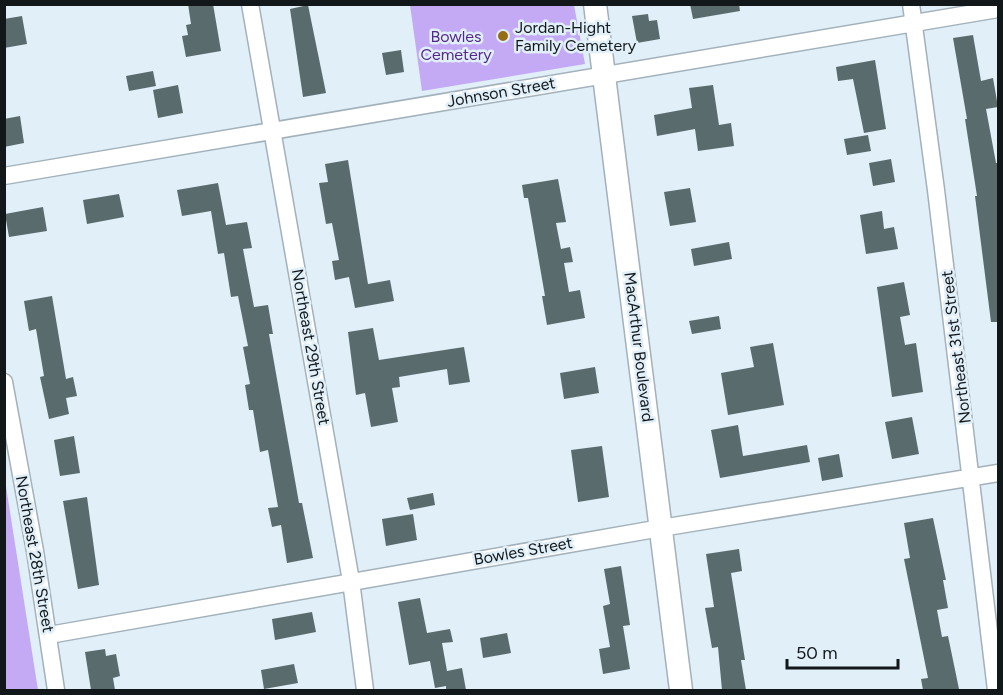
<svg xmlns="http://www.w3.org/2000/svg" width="1003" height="695" font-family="Figtree,sans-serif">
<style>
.green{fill:#c4aaf4}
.building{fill:#5a6b6d}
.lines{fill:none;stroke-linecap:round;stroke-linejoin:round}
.minor-casing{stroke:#a3b1ba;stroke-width:19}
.secondary-casing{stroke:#a3b1ba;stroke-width:25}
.minor{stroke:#fff;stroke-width:16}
.secondary{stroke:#fff;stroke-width:22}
.poi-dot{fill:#966c17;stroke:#e1eff9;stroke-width:2}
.labels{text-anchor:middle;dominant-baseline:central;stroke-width:5;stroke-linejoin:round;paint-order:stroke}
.poi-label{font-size:16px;fill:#12171a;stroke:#e1eff9;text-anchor:start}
.park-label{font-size:16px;fill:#55288a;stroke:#e1eff9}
.street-label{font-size:16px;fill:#12171a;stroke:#e1eff9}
</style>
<rect width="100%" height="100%" fill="#e1eff9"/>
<path class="green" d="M410,5H574L585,64L422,91Z
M5,480L38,690H5Z"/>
<path class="building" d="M188,4H213L221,51L186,57L182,36L188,35L186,25L191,24Z
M690,4H739L740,11L693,19Z
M308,5L326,93L303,97L290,9Z
M648,14L649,21L657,20L660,39L637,43L632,16Z
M22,16L27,44L4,48V19Z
M973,35L981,81L993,78L998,107L986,109L996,163H999V322H991L975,196H977L965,119H967L953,38Z
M401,50L404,72L386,75L382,53Z
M875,60L886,129L864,133L853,79L838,81L836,67Z
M153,71L156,86L129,91L126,76Z
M178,85L183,113L158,118L153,90Z
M713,85L719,125L731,123L734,146L698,151L695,129L657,136L654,115L692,108L689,88Z
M20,116L24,143L4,147V119Z
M868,135L871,151L847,155L844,139Z
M891,159L895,182L873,186L869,163Z
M348,160L368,284L390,280L394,301L355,308L349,277L335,280L332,261L339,260L332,223L326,224L319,183L328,182L325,164Z
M558,179L566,222L556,223L561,249L570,247L573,262L564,263L569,292L580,290L585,318L547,325L542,296H545L528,198H524L522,185Z
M218,183L226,225L247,222L252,248L243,249L254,307L268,305L273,334H269L299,503H302L313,558L287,563L281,525L272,527L268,508L278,507L268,450L260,452L253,410H249L245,385L250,384L243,347L248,346L238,296L231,297L224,253L218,254L211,211L182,216L177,190Z
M690,188L696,222L670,226L664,192Z
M119,194L124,217L87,224L83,200Z
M43,207L47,231L9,237L5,214Z
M882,211L884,229L894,227L898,249L866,254L860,215Z
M729,242L732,259L694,266L691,249Z
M904,282L910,315L900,317L905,345L916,343L923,392L892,397L877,287Z
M52,296L66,379L73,377L77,396L66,398L69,414L49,419L40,377L44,376L36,329L29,331L24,301Z
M719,316L721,329L692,334L689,321Z
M373,328L379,360L464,347L470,382L449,385L447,369L399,377L400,387L392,388L398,422L371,427L365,393L356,395L348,332Z
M773,343L784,405L728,415L721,373L754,367L750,347Z
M595,367L599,393L564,399L560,373Z
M912,417L919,454L892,459L885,422Z
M738,425L743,456L807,445L810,462L720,478L711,430Z
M74,436L80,473L60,476L54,440Z
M602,446L609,497L578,502L571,450Z
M839,454L843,477L822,481L818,458Z
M433,493L435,505L410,510L407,498Z
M87,497L99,585L78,589L63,501Z
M413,514L417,540L386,546L382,519Z
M933,518L946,580H943L948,608L937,610L942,637L948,636L959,689L949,690H923L921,679L928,678L904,559L910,558L904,523Z
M739,549L742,571L731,573L745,660H741L746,690H722L718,647L712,648L705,608L714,607L706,554Z
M621,566L630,625L623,626L630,669L603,674L599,649L610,647L603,606L610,604L604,569Z
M420,598L427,633L450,629L453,642L442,643L447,671L462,668L466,690H446V686L435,688L430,661L409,665L398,602Z
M312,612L316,632L275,640L272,619Z
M507,633L511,653L483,658L480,638Z
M105,649L106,656L116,654L120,676L113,678L115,690H91L85,652Z
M294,664L298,683L264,689L261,670Z"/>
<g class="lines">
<g class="minor-casing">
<path id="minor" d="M250,4L351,581L365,690
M911,4L936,190L996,690
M4,176L998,9
M4,382L35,551L56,690
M49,635L661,528L998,473"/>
</g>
<g class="secondary-casing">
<path id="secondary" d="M595,4L681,690"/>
</g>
<use href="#minor" class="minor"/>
<use href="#secondary" class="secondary"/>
</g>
<circle class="poi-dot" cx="503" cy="36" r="6"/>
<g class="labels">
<g class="poi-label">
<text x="515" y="27">Jordan-Hight<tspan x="515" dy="18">Family Cemetery</tspan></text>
</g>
<g class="park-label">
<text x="456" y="36">Bowles<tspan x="456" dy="18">Cemetery</tspan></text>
</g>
<g class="street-label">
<text transform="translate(501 92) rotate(-10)">Johnson Street</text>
<text transform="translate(311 347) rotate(80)">Northeast 29th Street</text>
<text transform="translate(639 347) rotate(83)">MacArthur Boulevard</text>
<text transform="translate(956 347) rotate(-97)">Northeast 31st Street</text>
<text transform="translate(523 551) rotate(-10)">Bowles Street</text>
<text transform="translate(35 554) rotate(80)">Northeast 28th Street</text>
</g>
</g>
<rect width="1003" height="695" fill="none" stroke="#12171a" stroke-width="12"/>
<path d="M787 659v9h111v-9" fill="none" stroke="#12171a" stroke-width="3"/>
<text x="796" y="659" font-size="18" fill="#12171a" stroke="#e1eff9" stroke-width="4.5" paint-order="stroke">50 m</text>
</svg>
